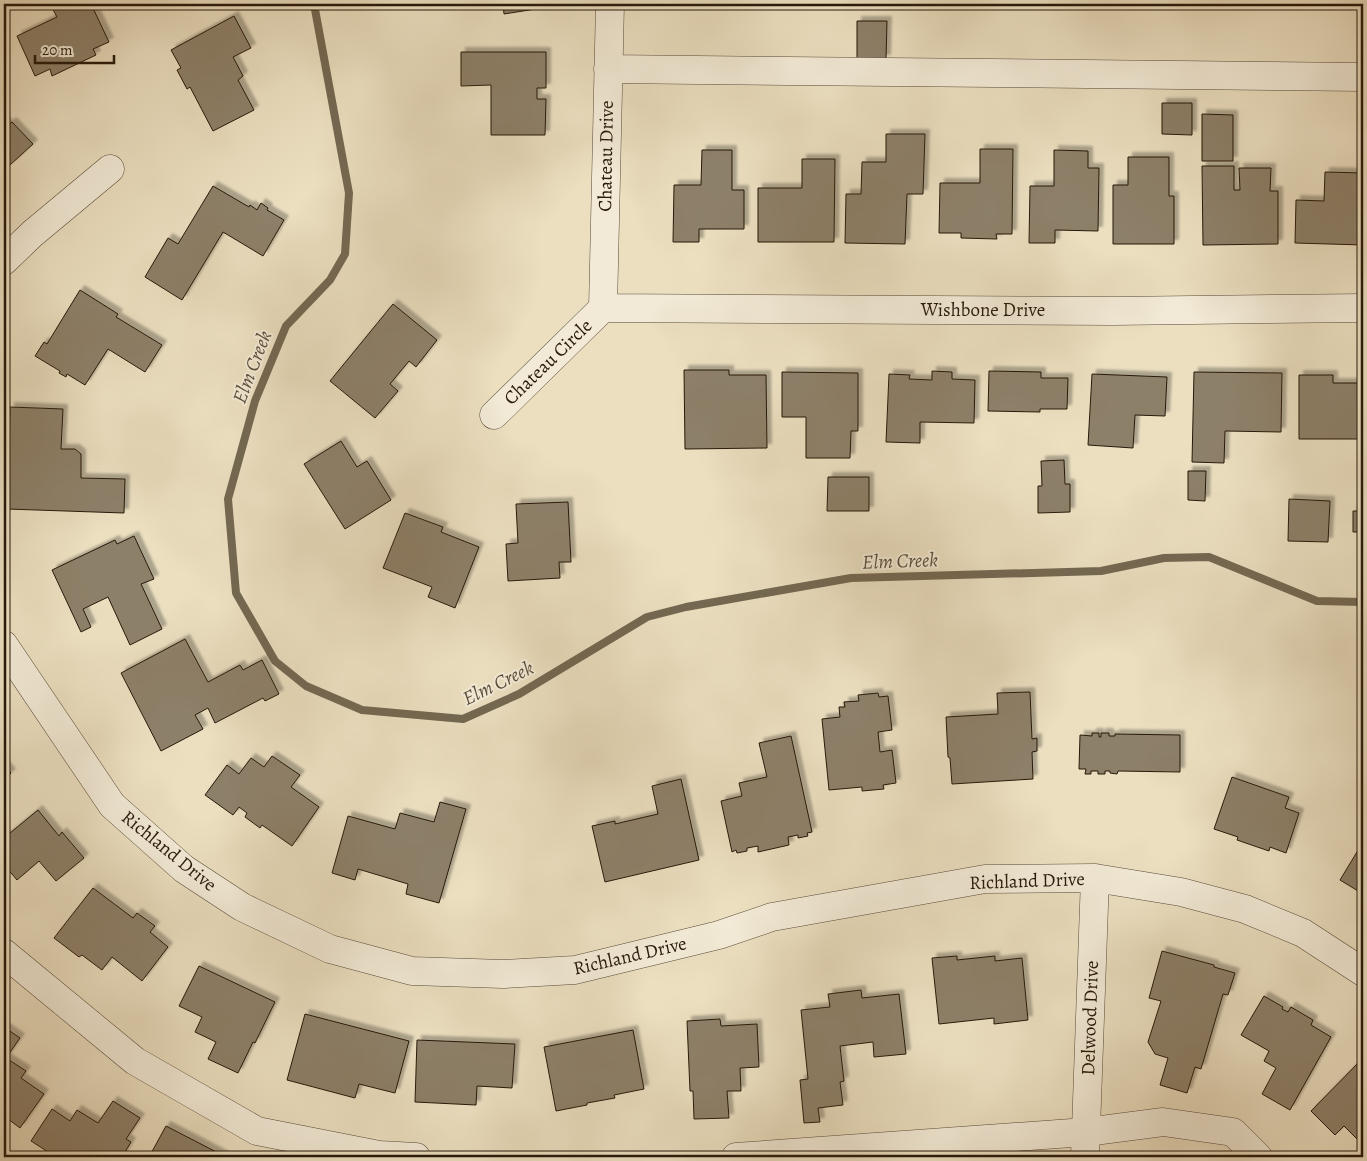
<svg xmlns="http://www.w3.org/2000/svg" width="1367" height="1161" font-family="Alegreya,serif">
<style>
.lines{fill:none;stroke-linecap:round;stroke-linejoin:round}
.stream{stroke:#746852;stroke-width:8}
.building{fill:#8d8069;stroke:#27190a;filter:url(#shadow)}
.minor-casing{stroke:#584a38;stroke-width:29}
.minor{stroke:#f2ead6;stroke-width:28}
.labels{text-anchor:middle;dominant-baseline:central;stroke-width:4;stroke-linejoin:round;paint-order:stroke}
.street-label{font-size:19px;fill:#27190a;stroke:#f2ead6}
.water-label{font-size:20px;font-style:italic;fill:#5b4d3a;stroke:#f2ead6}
</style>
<defs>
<filter id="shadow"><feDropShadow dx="4.5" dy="-4.5" stdDeviation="1" flood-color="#0004"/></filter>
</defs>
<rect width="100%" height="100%" fill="#ebdfc0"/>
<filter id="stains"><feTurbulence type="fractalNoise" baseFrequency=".004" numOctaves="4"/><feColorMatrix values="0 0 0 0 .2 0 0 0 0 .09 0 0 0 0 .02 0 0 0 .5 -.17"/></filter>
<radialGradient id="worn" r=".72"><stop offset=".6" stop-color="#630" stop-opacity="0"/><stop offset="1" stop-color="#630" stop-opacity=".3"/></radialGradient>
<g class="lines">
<path class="stream" d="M314,4L349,193L345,254L330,280L286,326L255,401L228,499L236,593L275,661L306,686L362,710L463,719L519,694L647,617L686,607L851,578L1101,571L1164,558L1209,557L1317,601L1363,602"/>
</g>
<path class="building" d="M50,4H91L109,42L93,49L96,55L52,76L50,69L35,76L17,36L57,17Z
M503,4H541L542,8L504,14Z
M234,16L251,48L233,57L243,76L238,80L254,110L213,131L190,87L187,89L177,70L181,68L171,50Z
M857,21H887L886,59H857Z
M461,52H546V88H537V99H546L545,135H491V85L461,86Z
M1162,103H1192V135L1162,134Z
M1202,114L1233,115V161H1202Z
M4,121L8,125L12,122L33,144L10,165L4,158Z
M886,134H925L923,194H907L905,244L845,243L846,194H861L862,162H886Z
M980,149H1013L1012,234H996L997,239L961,238V233H939L940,183H980Z
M702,150H732V190H744V229H699V242H673L674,185H701Z
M1054,150L1088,151V168H1099L1098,231L1055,230V243H1029L1030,186H1054Z
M1128,157H1169V196H1174V244H1113V185H1128Z
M802,159H835L834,242H758V188H802Z
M1202,166H1234V190H1240L1239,168H1271L1270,191H1278V244L1203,245Z
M1325,172L1363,173V245L1295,243L1296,200L1324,201Z
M213,186L249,207L250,205L257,210L261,203L268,208L267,210L284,220L263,256L223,232L182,300L145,277L168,238L178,244Z
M80,290L118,314L116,317L162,345L145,372L108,349L85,385L67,374L66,377L59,373L60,371L35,356L44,342L47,344Z
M393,304L437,340L416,367L409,361L390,384L398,391L375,418L330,381Z
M684,370H729V375H766L767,448L685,449Z
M932,371L952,372V379L975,380L974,423L920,422V443L886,442L889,374L910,375L909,379L932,380Z
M989,371L1041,372V378H1068L1067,409H1040V412L988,411Z
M782,372L858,373V431H851L850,458H806V417H782Z
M1194,372L1282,373L1281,432L1225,431L1224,463L1192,462Z
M1092,374L1167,377L1165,416L1135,415L1133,448L1088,445Z
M1299,375H1333V383H1363V439H1299Z
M10,407L63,409L61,449H75L81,454V478L125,479L124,513L7,509Z
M341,441L357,467L367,461L391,500L345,529L304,464Z
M1064,460L1065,484H1070V512L1038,513V486H1042L1041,461Z
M1188,471H1206L1205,501L1188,500Z
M828,477H869V511H827Z
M1289,499L1330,501L1328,542L1288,541Z
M568,502L571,562H559L560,578L508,581L506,544L518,543L516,504Z
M1353,511H1363V532H1353Z
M405,513L443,527L441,532L479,547L455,608L428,597L432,587L383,568Z
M134,536L154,579L141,584L162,629L130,645L108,597L83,609L91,627L81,632L52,570L115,540L117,544Z
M185,639L208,682L240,665L243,670L262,660L279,694L265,701L263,698L215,723L208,708L195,715L203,729L161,751L121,673Z
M1030,692L1032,739L1037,738V751L1032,752L1033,779L952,784L950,758L948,757L946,717L998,714L997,693Z
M878,693L879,697L888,696L892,730L878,732L880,752L892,750L896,783L883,785L884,789L862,791V787L829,790L822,719L840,717L839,707H845L844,702L859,701L858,695Z
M1092,733H1099V737H1101V733H1109V736H1115V734L1180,735V772L1118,771L1117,774L1110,773V771H1105V774H1098V771H1091V774H1085L1086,769H1079L1080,735L1092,736Z
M791,736L812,832L807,833L808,836L798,838V835L788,837L789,845L758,852V846L747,848V851L737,853L736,850L732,852L721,801L742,796L739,783L767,777L759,743Z
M272,756L300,775L291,787L319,807L292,846L262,825L260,828L245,817L247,813L239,807L233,815L205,795L227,765L239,774L251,758L264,767Z
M4,765L11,773L4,779Z
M1232,777L1289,797L1285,808L1299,813L1286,853L1270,847L1269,851L1237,840L1238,837L1214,829Z
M681,779L699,860L605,882L592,826L615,821V824L658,814L652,786Z
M440,802L466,809L439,903L406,894L408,884L358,869L355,880L332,873L348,816L395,829L400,813L434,822Z
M38,810L59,836L62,832L84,858L56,881L39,861L17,880L6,867L4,870V849L8,845L4,838Z
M1363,842V894L1340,880Z
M93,888L133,918L137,913L155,926L150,932L168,947L142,981L112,957L102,970L82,955L79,957L54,938Z
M1162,951L1214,965V967L1235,973L1228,995L1223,994L1201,1069L1195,1067L1187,1093L1160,1085L1168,1058L1155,1054L1148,1042L1161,1001L1149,998Z
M957,956V960L995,956V961L1022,958L1028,1020L994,1024V1018L939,1024L932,958Z
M199,966L275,1002L255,1043L253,1042L238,1073L208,1059L216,1042L195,1032L202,1017L179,1006Z
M861,990L862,998L899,994L906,1054L874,1057L873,1042L840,1046L844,1081L840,1082L843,1105L818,1108L820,1122L804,1123L800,1080L808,1079L801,1010L830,1007L828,994Z
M1264,996L1283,1007L1282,1009L1288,1012L1291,1007L1313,1020L1311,1025L1331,1037L1290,1110L1262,1094L1276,1068L1264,1061L1269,1051L1241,1035Z
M305,1014L409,1041L395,1093L359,1084L355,1098L287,1080Z
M720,1019L721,1026L757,1024L759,1067L740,1068L741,1091H727L729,1118L694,1119L693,1091H690L687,1021Z
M4,1027L20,1038L6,1058L26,1071L21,1078L44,1094L20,1128L4,1116Z
M633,1030L644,1089L614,1095L615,1098L587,1103V1105L556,1111L544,1047Z
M417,1040L515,1044L512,1088L477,1086L476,1105L415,1102Z
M1363,1058V1145L1344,1126L1335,1135L1311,1111Z
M113,1101L140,1118L126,1139L131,1142L122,1157H56L31,1141L52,1109L70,1121L77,1110L98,1123Z
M166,1126L226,1157H149Z"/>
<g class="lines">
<g class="minor-casing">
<path id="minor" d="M608,69L1363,77
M4,261L32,234L110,169
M603,308L1113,311L1363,308
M603,308L610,4
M494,415L603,308
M4,645L112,805L184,869L242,907L330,949L412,971L503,974L575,970L719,935L772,917L985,879L1095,878L1181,892L1245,909L1303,933L1363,972
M4,953L135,1061L257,1131L379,1155L416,1157
M736,1157L1086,1132L1163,1122L1233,1132L1258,1157
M1085,1157L1095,878"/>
</g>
<use href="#minor" class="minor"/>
</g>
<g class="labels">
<g class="street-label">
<text transform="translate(606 156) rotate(-89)">Chateau Drive</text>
<text x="983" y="310">Wishbone Drive</text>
<text transform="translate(548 362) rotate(-44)">Chateau Circle</text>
<text transform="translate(169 851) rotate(39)">Richland Drive</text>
<text transform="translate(1027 881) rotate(-2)">Richland Drive</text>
<text transform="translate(630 956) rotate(-13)">Richland Drive</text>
<text transform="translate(1090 1018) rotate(-88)">Delwood Drive</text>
</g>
<g class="water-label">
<text transform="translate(252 367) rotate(-69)">Elm Creek</text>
<text transform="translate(900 561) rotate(-2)">Elm Creek</text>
<text transform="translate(498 683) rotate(-26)">Elm Creek</text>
</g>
</g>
<rect width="1367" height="1161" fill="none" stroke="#ebdfc0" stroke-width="20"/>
<rect x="5" y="5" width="1357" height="1151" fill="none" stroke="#27190a" stroke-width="2.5"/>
<rect x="10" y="10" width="1347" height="1141" fill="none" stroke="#27190a"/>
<path d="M35 55v8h79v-8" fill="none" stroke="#27190a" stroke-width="2.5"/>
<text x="42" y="55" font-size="15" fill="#27190a" stroke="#f2ead6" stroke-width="4" paint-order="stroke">20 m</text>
<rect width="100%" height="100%" filter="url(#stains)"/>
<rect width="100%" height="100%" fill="url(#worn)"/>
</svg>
